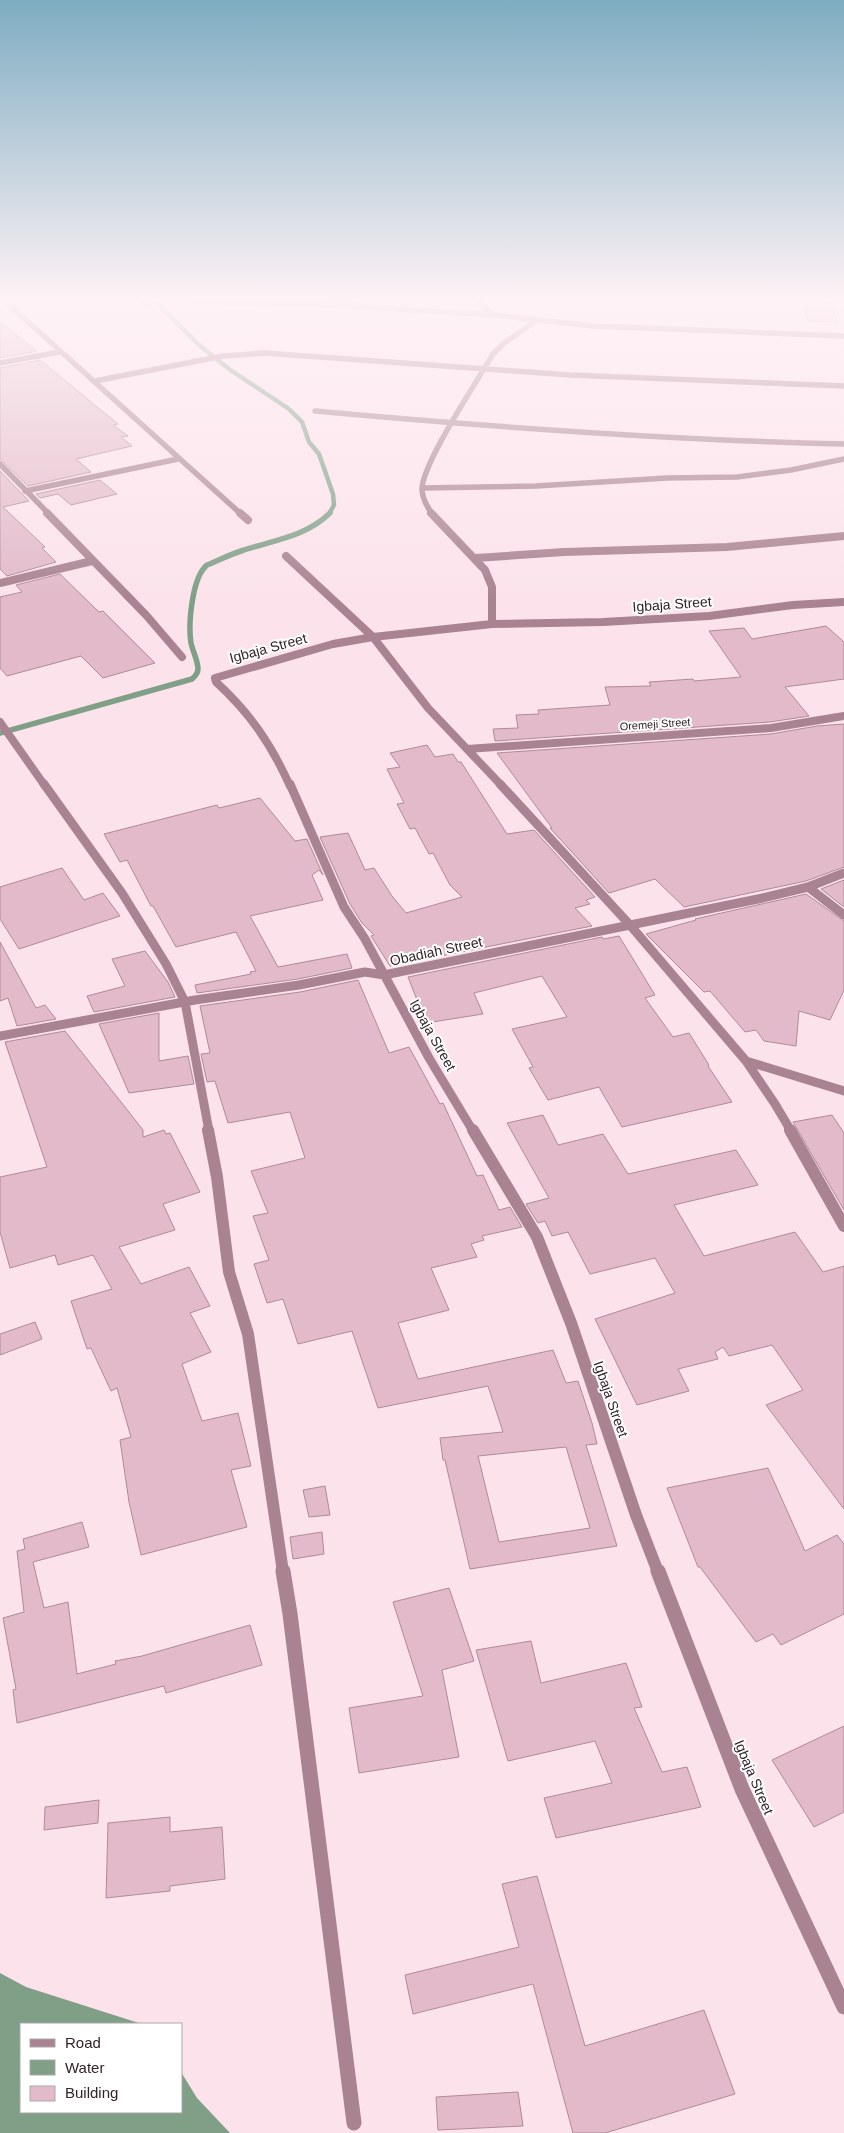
<svg xmlns="http://www.w3.org/2000/svg" width="844" height="2133" font-family="Helvetica,sans-serif">
<style>
.water{fill:#7fa087}
.lines{fill:none;stroke-linecap:round;stroke-linejoin:round}
.stream-far1{stroke:#7fa087;stroke-width:4.5}
.stream{stroke:#7fa087;stroke-width:5.5}
.building{fill:#e2bac9;stroke:#b08a98;fill-rule:evenodd}
.minor-far4{stroke:#a98391;stroke-width:5.5}
.minor-far3{stroke:#a98391;stroke-width:8}
.minor-far2{stroke:#a98391;stroke-width:9}
.minor-far1{stroke:#a98391;stroke-width:12}
.minor{stroke:#a98391;stroke-width:15}
.labels{text-anchor:middle;dominant-baseline:central;stroke-width:4;stroke-linejoin:round;paint-order:stroke}
.far-street-label{font-size:11px;fill:#332429;stroke:#fff}
.street-label{font-size:14px;fill:#332429;stroke:#fff}
</style>
<rect width="100%" height="100%" fill="#fce3eb"/>
<path class="water" d="M0,1973L26,1987L142,2024H21V2112H181V2072L197,2098L230,2133H0Z"/>
<g class="lines">
<path class="stream-far1" d="M155,301L198,344L229,369L289,409L302,422L309,442L319,454L333,494L334,505L329,514"/>
<path class="stream" d="M0,733L192,679C195,676 198,674 198,669C198,661 193,652 191,643C188,624 192,577 207,565C219,560 231,554 244,550C274,540 305,537 330,513"/>
</g>
<path class="building" d="M802,301H830L837,322L808,321Z
M0,322L37,351L0,358Z
M40,360L118,424L113,425L128,436L121,437L132,446L76,459L91,472L28,486L0,459V368Z
M0,471L29,501L3,507L45,547L42,548L56,562L7,576L0,569Z
M100,480L117,494L71,505L58,494L40,498L36,494Z
M60,574L99,612L103,611L155,663L103,678L81,656L7,676L0,668V597L22,592L16,585Z
M826,626L844,642V679L785,687L809,716L770,722L495,741L493,729L518,728L516,715L539,714L538,710L610,705L605,687L651,686L649,682L693,679L694,681L741,677L709,631L744,628L752,639Z
M844,724V867L806,881L684,907L655,879L609,893L550,828H552L497,753L771,734L817,726Z
M427,745L435,757L453,754L458,762H461L507,834L534,830L595,897L586,900L590,904L575,908L592,926L390,966L371,936L374,935L362,923L350,904L320,837L348,833L365,870L374,868L392,896L406,913L462,897L450,885L433,853L429,854L415,828L410,829L397,804L404,803L387,769L400,767L390,753Z
M260,798L295,841L307,839L323,875L319,870L312,875L323,900L250,916L278,967L347,954L352,968L298,979L197,993L195,985L251,974L250,972L256,971L236,932L176,947L153,906H151L127,860L120,862L104,834L217,805L219,808Z
M62,868L84,900L103,893L120,916L19,949L0,919V887Z
M844,880V907L821,889Z
M806,894L844,921V990L830,1020L799,1011L796,1046L764,1041L756,1030L745,1032L710,991L704,992L646,934L696,920L695,919Z
M619,936L655,995L645,998L673,1037L689,1033L709,1065L708,1066L732,1102L622,1127L599,1087L548,1100L529,1068L533,1067L512,1029L567,1017L542,976L474,993L483,1014L426,1023L408,977L602,937L603,939Z
M0,942L36,1008L45,1005L56,1019L17,1026L8,998L0,1001Z
M145,951L168,982L175,997L94,1012L87,996L125,986L112,959Z
M358,980L389,1053L409,1047L440,1104L443,1103L477,1176L483,1175L499,1210L510,1207L522,1227L482,1236L484,1240L471,1244L477,1257L431,1268L449,1310L398,1323L418,1379L553,1350L566,1383L578,1381L592,1423L597,1444L586,1445L617,1546L470,1569L445,1460H443L440,1438L503,1432L488,1386L378,1408L352,1331L298,1344L283,1299L267,1303L254,1264L269,1260L253,1216L268,1213L251,1171L305,1158L290,1112L228,1123L215,1081L207,1082L201,1054L210,1053L200,1006L300,992ZM566,1447L590,1528L499,1542L478,1456Z
M159,1013V1061L188,1056L194,1084L129,1093L99,1024Z
M65,1031L143,1130V1137L164,1130L166,1134L170,1133L200,1192L163,1204L175,1230L119,1247L141,1284L189,1267L210,1306L190,1313L211,1352L182,1364L202,1421L238,1413L251,1466L231,1470L247,1527L141,1555L129,1502L120,1440L131,1437L117,1388L111,1391L91,1348L87,1349L71,1301L112,1289L93,1255L58,1265L55,1255L10,1268L0,1232V1177L47,1167L5,1042Z
M543,1115L558,1145L603,1134L628,1174L736,1150L758,1185L674,1205L704,1256L795,1232L823,1272L844,1266V1509L766,1405L803,1390L772,1345L729,1356L723,1347L715,1352L718,1359L678,1369L689,1391L637,1405L595,1319L675,1293L655,1258L590,1274L568,1232L552,1236L545,1221L538,1223L526,1204L549,1198L507,1123Z
M832,1115L844,1133V1210L793,1122Z
M35,1322L42,1339L0,1355V1334Z
M768,1468L805,1551L837,1535L844,1544V1614L781,1645L773,1634L756,1642L700,1567H698L667,1488Z
M325,1486L330,1515L309,1517L303,1490Z
M82,1522L89,1547L33,1562L44,1608L68,1602L77,1674L116,1664L115,1661L142,1656L250,1625L262,1665L166,1693L164,1686L17,1723L13,1690L16,1689L3,1618L24,1612L17,1551L25,1549L23,1539Z
M322,1532L324,1554L293,1559L290,1537Z
M449,1588L474,1661L442,1670L459,1757L359,1773L349,1708L423,1696L393,1602Z
M531,1641L541,1683L626,1663L642,1707L634,1708L662,1772L687,1767L701,1807L556,1838L544,1798L612,1783L595,1741L508,1761L476,1650Z
M844,1726V1812L814,1827L772,1760Z
M99,1800L98,1823L44,1830L45,1807Z
M170,1817V1832L222,1827L225,1879L170,1886V1891L106,1898L108,1823Z
M537,1876L585,2046L704,2010L735,2094L605,2133H573L533,1984L413,2014L405,1975L519,1947L502,1884Z
M518,2092L523,2126L438,2130L436,2097Z"/>
<g class="lines">
<path class="minor-far4" d="M5,301L241,514
M142,301L149,307
M195,301L318,304L495,315L593,326L844,336
M477,301L494,315
M0,363L59,352
M95,381L223,356L265,353L570,375L844,386
M315,411C491,427 667,440 844,444
M0,464L49,514
M422,488L536,486L667,478L737,477L791,470L844,459
M25,491L178,459
M432,514C427,506 423,500 422,490C421,465 478,380 493,354L503,344L537,320"/>
<path class="minor-far3" d="M47,513L146,615L182,657
M240,513L248,520
M431,513L485,570L492,587V624
M286,556L373,637L428,708L502,786
M476,558L564,552L727,547L844,536
M0,583L92,561
M0,722L45,786
M467,749L771,728L844,716
M290,786C271,744 250,713 216,682L215,678L333,644L373,637L492,624L603,622L709,616L793,605L844,602"/>
<path class="minor-far2" d="M44,784L122,893L166,964L185,1002L209,1131
M290,784L344,907L365,939L429,1058L473,1131
M500,784L630,925L746,1061L775,1104L791,1131
M808,887L844,915
M0,1036L195,1000L299,985L365,972L384,975L758,899L808,887L844,873
M746,1061L844,1091"/>
<path class="minor-far1" d="M208,1130L217,1177L229,1272L248,1334L283,1572
M473,1130L537,1237L571,1323L636,1515L658,1572
M790,1130L844,1226"/>
<path class="minor" d="M283,1571L290,1614L354,2123
M658,1571L742,1789L844,2007"/>
</g>
<linearGradient id="sky" x2="0" y2="1"><stop stop-color="#7eacc1"/><stop offset="0.5" stop-color="#fef2f6"/><stop offset="1" stop-color="#fef2f6" stop-opacity="0"/></linearGradient>
<rect width="844" height="599" fill="url(#sky)"/>
<g class="labels">
<g class="far-street-label">
<text transform="translate(655 724) rotate(-4)">Oremeji Street</text>
</g>
<g class="street-label">
<text transform="translate(672 604) rotate(-4)">Igbaja Street</text>
<text transform="translate(268 648) rotate(-15)">Igbaja Street</text>
<text transform="translate(436 951) rotate(-12)">Obadiah Street</text>
<text transform="translate(433 1035) rotate(61)">Igbaja Street</text>
<text transform="translate(611 1399) rotate(71)">Igbaja Street</text>
<text transform="translate(754 1777) rotate(67)">Igbaja Street</text>
</g>
</g>
<rect x="20" y="2023" width="162" height="90" fill="#ffffff" stroke="#ada7a9"/>
<rect x="30" y="2039" width="25" height="8" fill="#a98391" stroke="#ada7a9"/>
<text x="65" y="2048" font-size="15" fill="#332429">Road</text>
<rect x="30" y="2060" width="25" height="15" fill="#7fa087" stroke="#ada7a9"/>
<text x="65" y="2073" font-size="15" fill="#332429">Water</text>
<rect x="30" y="2086" width="25" height="15" fill="#e2bac9" stroke="#ada7a9"/>
<text x="65" y="2098" font-size="15" fill="#332429">Building</text>
</svg>
